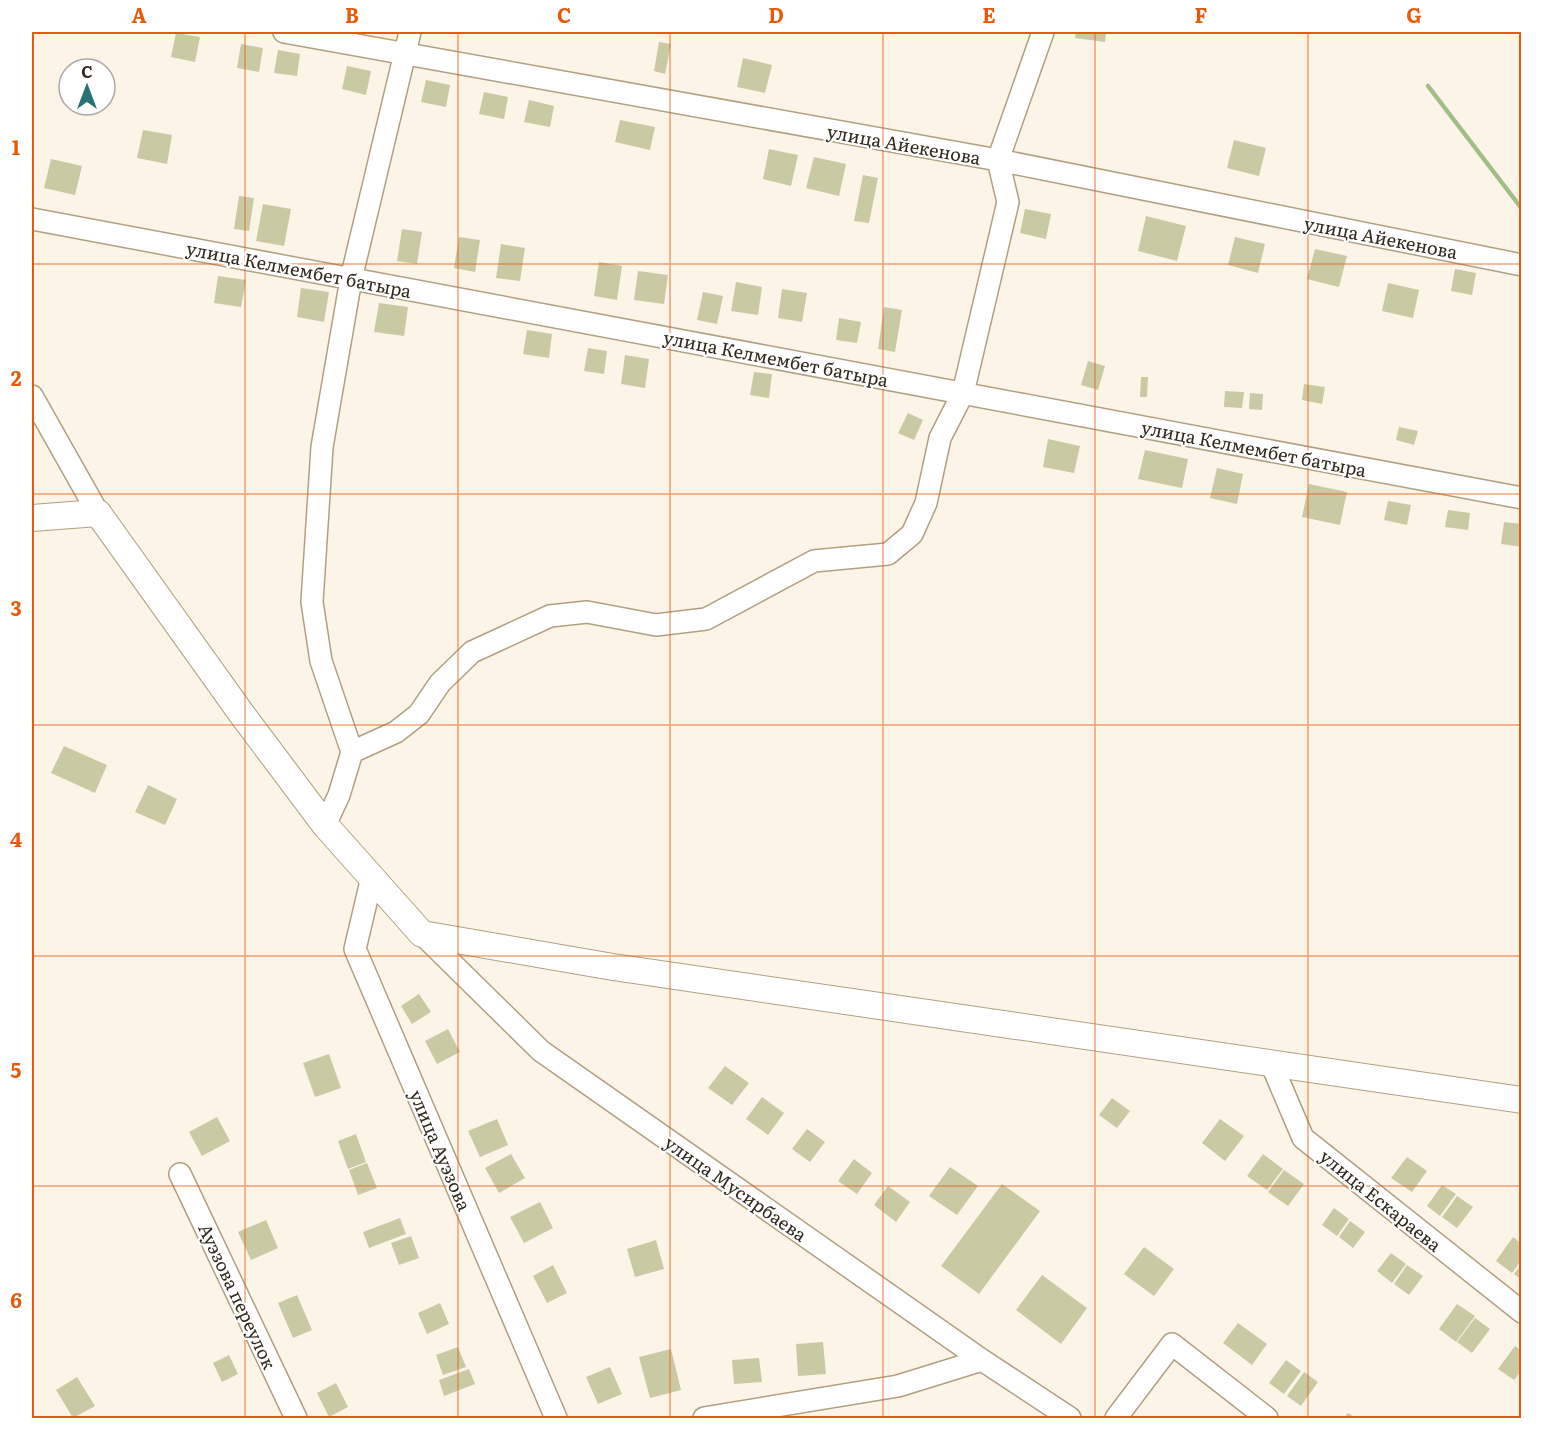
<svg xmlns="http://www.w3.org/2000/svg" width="1553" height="1450" font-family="Literata,serif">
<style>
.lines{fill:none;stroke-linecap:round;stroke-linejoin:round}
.stream{stroke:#a1be85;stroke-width:4.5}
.building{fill:#c9c9a4}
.minor-casing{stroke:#b1a07f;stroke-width:24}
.major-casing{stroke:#b1a07f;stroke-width:28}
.minor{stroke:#fff;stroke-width:21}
.major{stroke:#fff;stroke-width:26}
.grid{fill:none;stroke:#e8590c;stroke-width:1.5;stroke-opacity:0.55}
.labels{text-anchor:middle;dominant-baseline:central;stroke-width:4.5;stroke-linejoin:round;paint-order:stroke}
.street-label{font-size:18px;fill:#30291c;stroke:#fff}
.neatline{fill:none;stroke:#e8590c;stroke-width:2}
.grid-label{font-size:20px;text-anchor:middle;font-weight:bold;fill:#e8590c}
</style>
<rect width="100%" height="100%" fill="#fcf5e7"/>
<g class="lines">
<path class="stream" d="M1428,86L1522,209"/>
</g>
<path class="building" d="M1076,32H1106L1105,42L1075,38Z
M176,33L200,37L195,62L171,57Z
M659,42L671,44L665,74L654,71Z
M241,44L263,48L259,72L237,68Z
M278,50L300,54L297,76L274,73Z
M743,58L772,65L765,93L737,87Z
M347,66L371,71L366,95L342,89Z
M426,80L450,85L446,107L421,102Z
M484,92L508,97L504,119L479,114Z
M529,100L554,106L550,127L524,122Z
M620,120L655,127L650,150L615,142Z
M143,130L172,135L167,164L137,158Z
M1234,140L1266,148L1259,176L1227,168Z
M769,149L798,155L791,186L763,179Z
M814,157L846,164L839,196L806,188Z
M51,159L82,166L75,195L44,188Z
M863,175L878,178L869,223L854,221Z
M239,196L254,198L249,231L234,229Z
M263,204L291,209L284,246L256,241Z
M1025,209L1051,214L1046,239L1020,233Z
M1146,216L1186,226L1177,261L1138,251Z
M402,229L422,232L417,264L397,261Z
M459,237L480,240L475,272L454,268Z
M1235,237L1265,244L1258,273L1228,265Z
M501,244L525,248L520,281L496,278Z
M1315,249L1347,256L1339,287L1307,279Z
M599,262L622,266L617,300L594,296Z
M1455,269L1476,273L1472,295L1451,291Z
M638,271L668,275L664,304L634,300Z
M218,276L246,280L241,307L214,303Z
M736,282L762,287L758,315L731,311Z
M1388,283L1419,290L1413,318L1382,311Z
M301,288L329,292L324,322L297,317Z
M782,289L807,293L802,322L778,318Z
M703,292L723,296L717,324L697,320Z
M379,303L408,307L404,336L374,332Z
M884,307L902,310L895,352L878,349Z
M839,318L861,322L857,343L836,340Z
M527,330L552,334L549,358L523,354Z
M588,348L607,351L604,374L584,371Z
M625,355L649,359L645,388L621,384Z
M1088,361L1105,366L1098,390L1081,385Z
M754,372L772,374L769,398L750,395Z
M1141,377H1148L1147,397H1140Z
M1304,384L1325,387L1322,404L1302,400Z
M1225,391L1244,392L1242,408L1224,407Z
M1250,393L1263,394L1262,410L1249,409Z
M908,413L923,420L914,440L898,433Z
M1399,427L1418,431L1414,445L1396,440Z
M1048,439L1080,446L1074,473L1043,467Z
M1145,450L1188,459L1182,488L1138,479Z
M1217,468L1243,474L1237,504L1210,498Z
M1309,484L1347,492L1340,525L1302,517Z
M1388,501L1411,505L1407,525L1384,520Z
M1448,510L1470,513L1468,530L1445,527Z
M1504,522L1522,524V547L1501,544Z
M64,746L107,765L95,793L51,773Z
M148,785L177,799L165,825L135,812Z
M419,994L431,1012L412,1024L401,1006Z
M448,1029L460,1052L437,1064L425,1041Z
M329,1054L341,1088L315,1097L303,1063Z
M725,1066L749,1083L732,1105L708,1088Z
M762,1097L784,1113L768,1135L746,1119Z
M1112,1098L1130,1111L1117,1128L1099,1115Z
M217,1117L230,1141L202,1156L189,1132Z
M497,1119L508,1145L480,1157L468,1131Z
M1220,1119L1244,1136L1225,1161L1202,1143Z
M807,1129L825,1142L810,1162L792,1149Z
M356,1134L366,1162L348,1169L338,1141Z
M511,1154L525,1178L499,1193L485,1168Z
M1263,1154L1283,1169L1267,1190L1247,1176Z
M1407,1157L1427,1171L1412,1192L1391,1178Z
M854,1159L872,1173L857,1194L838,1181Z
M367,1163L377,1188L358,1195L349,1170Z
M950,1167L978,1186L957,1215L929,1196Z
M1284,1170L1304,1184L1288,1206L1268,1192Z
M1002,1184L1040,1211L979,1294L941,1266Z
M1442,1185L1456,1194L1440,1216L1427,1206Z
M888,1186L910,1202L896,1222L874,1205Z
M1457,1196L1473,1207L1457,1228L1442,1217Z
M540,1202L553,1228L524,1243L510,1217Z
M1334,1208L1349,1219L1337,1236L1322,1225Z
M400,1218L406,1234L369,1248L363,1232Z
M266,1220L278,1248L251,1260L238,1232Z
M1350,1221L1365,1232L1353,1248L1339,1237Z
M411,1236L419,1258L399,1265L391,1243Z
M1513,1237L1522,1244V1259L1512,1273L1496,1261Z
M656,1240L664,1269L635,1277L627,1249Z
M1144,1247L1174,1269L1154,1296L1124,1274Z
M1391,1253L1406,1264L1392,1283L1377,1271Z
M1522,1264V1280L1514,1274Z
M553,1265L567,1293L547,1303L533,1276Z
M1407,1265L1423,1276L1409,1295L1394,1284Z
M1042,1275L1087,1308L1061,1344L1016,1310Z
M297,1295L312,1330L293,1338L278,1303Z
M440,1303L449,1324L427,1334L418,1313Z
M1457,1304L1475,1316L1456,1342L1439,1329Z
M1475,1318L1490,1329L1472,1353L1457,1342Z
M1238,1323L1267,1344L1252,1365L1223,1343Z
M823,1342L826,1374L798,1376L796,1344Z
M1515,1346L1522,1351V1370L1514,1380L1498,1369Z
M458,1347L466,1367L443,1375L436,1355Z
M671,1349L681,1390L650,1398L639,1357Z
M229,1355L238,1374L222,1382L213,1363Z
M759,1358L762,1382L734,1384L732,1360Z
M1286,1360L1301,1371L1284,1394L1269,1383Z
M610,1367L622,1394L598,1404L586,1377Z
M469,1369L475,1384L444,1396L439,1380Z
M1304,1372L1318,1382L1301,1406L1287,1396Z
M77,1377L95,1406L73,1418L56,1390Z
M336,1383L348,1407L329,1417L317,1393Z
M1348,1413L1356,1418H1344Z"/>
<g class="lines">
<g class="minor-casing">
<path id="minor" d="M284,32L998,160L1522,265
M32,219L1522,498
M32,396L98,513
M352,752L396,732L419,714L440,683L472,652L550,616L587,612L656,625L706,619L814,561L888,554L912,534L926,503L940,438L963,393L1008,202L998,160L1043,32
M325,825L339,795L352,752L321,661L312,602L322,447L351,279L410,32
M372,877L355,949L556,1418
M422,934L541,1051L982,1360L1070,1418
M1271,1063L1303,1138L1522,1312
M180,1174L296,1418
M704,1418L898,1386L982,1360
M1116,1418L1172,1344L1267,1418"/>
</g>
<g class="major-casing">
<path id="major" d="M32,518L98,513L241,713L325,825L422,934L613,967L1522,1100"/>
</g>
<use href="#minor" class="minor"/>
<use href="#major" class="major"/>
</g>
<path class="grid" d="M245,32V1418M458,32V1418M670,32V1418M883,32V1418M1095,32V1418M1308,32V1418M32,264H1522M32,494H1522M32,725H1522M32,956H1522M32,1186H1522"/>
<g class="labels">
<g class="street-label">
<text transform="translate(904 144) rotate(10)">улица Айекенова</text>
<text transform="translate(1381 237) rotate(11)">улица Айекенова</text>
<text transform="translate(299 269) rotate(11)">улица Келмембет батыра</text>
<text transform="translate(776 358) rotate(11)">улица Келмембет батыра</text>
<text transform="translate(1254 448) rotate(11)">улица Келмембет батыра</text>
<text transform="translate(441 1150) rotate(67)">улица Ауэзова</text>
<text transform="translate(736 1188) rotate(35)">улица Мусирбаева</text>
<text transform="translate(1381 1200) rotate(39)">улица Ескараева</text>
<text transform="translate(238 1296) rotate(65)">Ауэзова переулок</text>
</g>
</g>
<rect width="1553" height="1450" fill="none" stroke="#ffffff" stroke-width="66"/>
<g transform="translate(87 87)"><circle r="28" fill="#ffffff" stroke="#aca9a4" stroke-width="1.5"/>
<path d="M0-4.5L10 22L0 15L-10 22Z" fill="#287375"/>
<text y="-9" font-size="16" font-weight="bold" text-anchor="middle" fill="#30291c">С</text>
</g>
<rect x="33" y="33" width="1487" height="1384" class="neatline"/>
<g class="grid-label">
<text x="139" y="23">A</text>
<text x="352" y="23">B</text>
<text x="564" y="23">C</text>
<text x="776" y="23">D</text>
<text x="989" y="23">E</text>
<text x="1201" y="23">F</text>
<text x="1414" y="23">G</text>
<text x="16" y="155">1</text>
<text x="16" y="386">2</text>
<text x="16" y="616">3</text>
<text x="16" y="847">4</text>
<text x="16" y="1078">5</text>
<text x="16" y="1308">6</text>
</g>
</svg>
